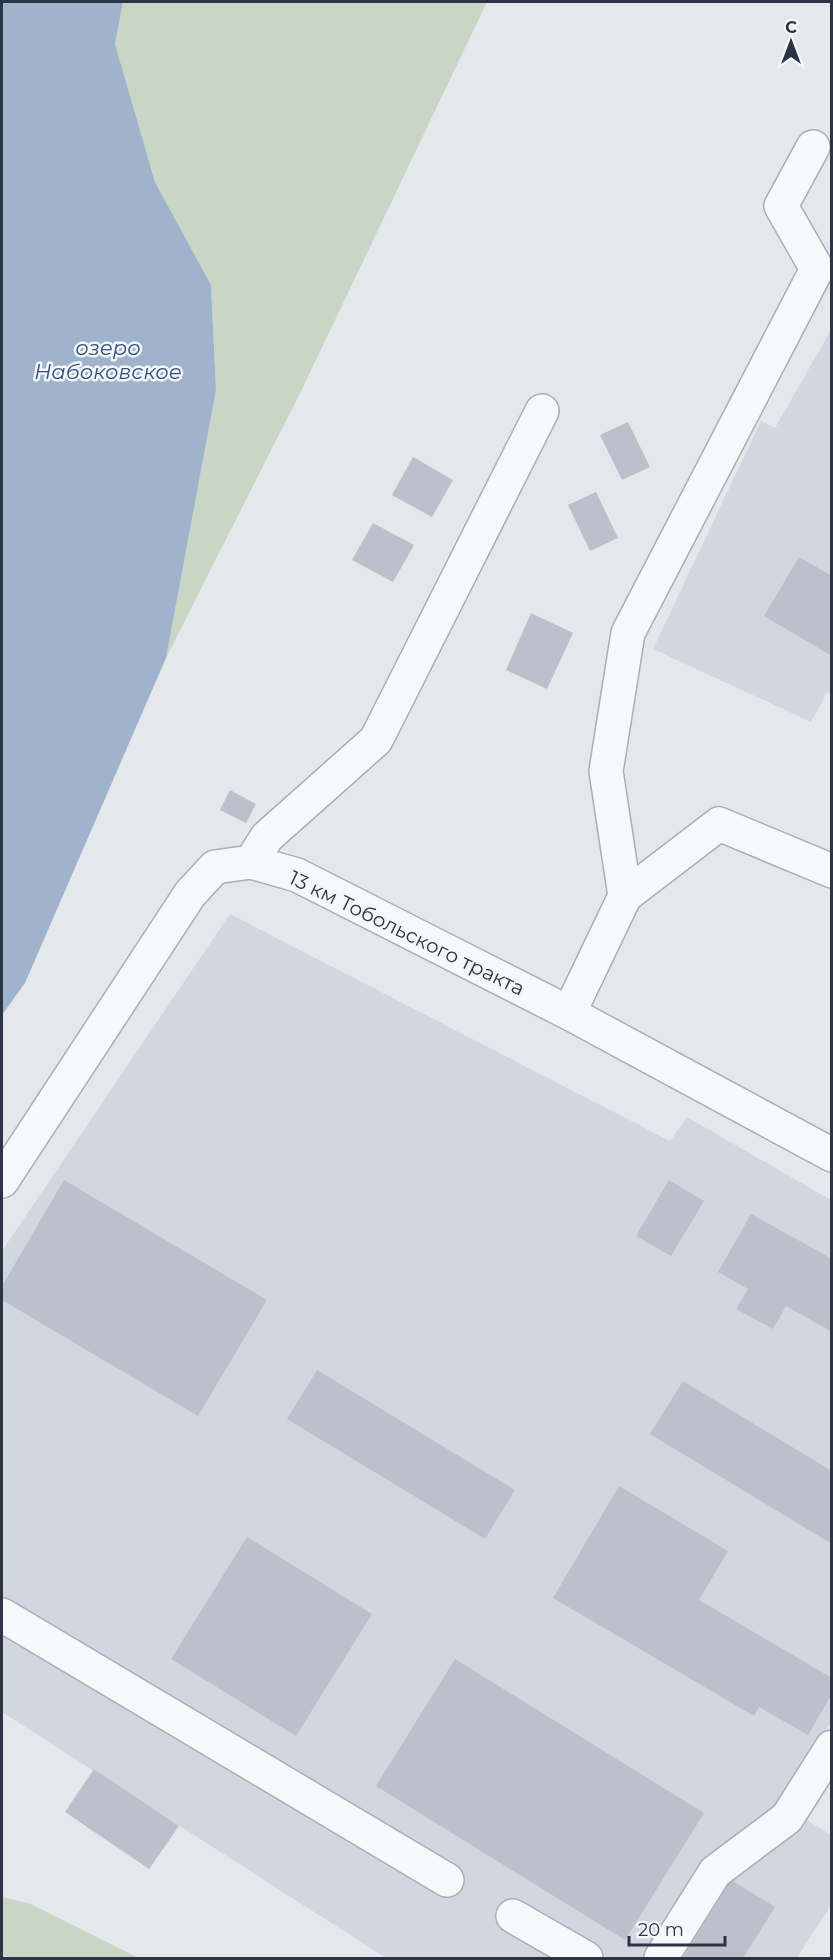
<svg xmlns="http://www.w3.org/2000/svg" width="833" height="1960" font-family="Montserrat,sans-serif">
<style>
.built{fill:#d2d6de}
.green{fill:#c9d6c5}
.water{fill:#9fb4cc}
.building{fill:#bbc0ca}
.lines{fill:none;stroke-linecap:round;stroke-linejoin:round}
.minor-casing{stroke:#a9aeb7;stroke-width:36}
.minor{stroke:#f7f8fa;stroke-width:33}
.labels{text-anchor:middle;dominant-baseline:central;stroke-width:5;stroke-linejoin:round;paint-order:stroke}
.street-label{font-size:20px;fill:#2b3445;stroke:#f4f6f9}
.water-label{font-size:21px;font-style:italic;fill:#34527a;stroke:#f4f6f9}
</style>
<rect width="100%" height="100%" fill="#e4e7ec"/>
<path class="built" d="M831,330V694L827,692L811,722L653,649L761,421L775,428Z
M230,914L670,1141L687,1117L831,1200V1722L781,1804L831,1835L832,1903L797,1958H386L2,1712V1251Z"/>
<path class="green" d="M123,2H487L303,387L166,658L216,390L211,285L155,182L115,44Z
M2,1897L31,1904L139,1958H2Z"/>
<path class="water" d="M2,2H123L115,44L155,182L211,285L216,390L166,658L25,983L2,1015Z"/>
<path class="building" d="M628,422L650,467L622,480L600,435Z
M413,457L453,480L432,517L392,495Z
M596,492L618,538L590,551L568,505Z
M373,523L414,545L393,582L352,560Z
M799,557L832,576V656L764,616Z
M531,613L573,633L547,689L506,670Z
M230,790L256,804L246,823L220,810Z
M64,1180L267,1300L198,1416L2,1300V1286Z
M669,1180L704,1201L671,1256L636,1236Z
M751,1214L832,1259V1332L786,1306L773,1329L736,1309L748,1289L718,1272Z
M317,1370L515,1490L485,1539L287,1419Z
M683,1381L832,1471V1544L650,1434Z
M619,1486L728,1551L699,1600L832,1678V1694L808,1735L759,1707L754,1716L553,1598Z
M247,1537L372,1614L296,1736L171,1659Z
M455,1659L704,1813L625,1940L376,1786Z
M94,1769L179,1826L149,1869L65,1812Z
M731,1880L775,1907L743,1958H683Z"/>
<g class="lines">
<g class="minor-casing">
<path id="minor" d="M251,862L267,837L376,740L542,411
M625,896L719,824L832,871
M569,1013L625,896L606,771L628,633L817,269L781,206L813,147
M2,1181L190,894L215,867L251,862L297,875L569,1013L832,1155
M2,1615L447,1880
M513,1916L586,1958
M661,1958L715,1872L787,1818L832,1747"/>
</g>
<use href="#minor" class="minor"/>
</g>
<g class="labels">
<g class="street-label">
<text transform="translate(407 933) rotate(26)">13 км Тобольского тракта</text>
</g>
<g class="water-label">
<text x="108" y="347">озеро<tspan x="108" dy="24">Набоковское</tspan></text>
</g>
</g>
<rect width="833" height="1960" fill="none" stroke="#2b3445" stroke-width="6"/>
<g transform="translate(791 42)" stroke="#f4f6f9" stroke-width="4.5" paint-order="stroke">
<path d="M0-4.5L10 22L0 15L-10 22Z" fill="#2b3445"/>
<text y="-9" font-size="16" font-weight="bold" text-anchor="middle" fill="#2b3445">С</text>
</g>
<path d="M629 1936v9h96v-9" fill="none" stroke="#2b3445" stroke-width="3"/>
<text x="638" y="1936" font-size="18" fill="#2b3445" stroke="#f4f6f9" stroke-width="4.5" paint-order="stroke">20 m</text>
</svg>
